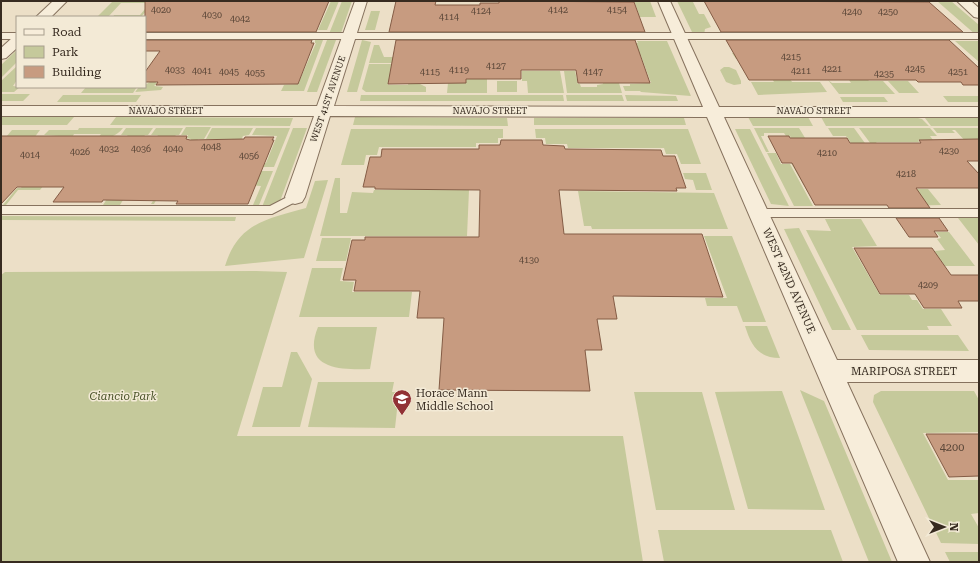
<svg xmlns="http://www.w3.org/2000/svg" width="980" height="563" font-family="'Roboto Serif',serif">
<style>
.green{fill:#c5c99b}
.building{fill:#c79b80;stroke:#845c45}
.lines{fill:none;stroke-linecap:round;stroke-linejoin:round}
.lane-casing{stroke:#86725e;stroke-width:2}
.street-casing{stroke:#86725e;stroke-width:2}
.lane{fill:#f7edda;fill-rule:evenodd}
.street{fill:#f7edda;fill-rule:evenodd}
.labels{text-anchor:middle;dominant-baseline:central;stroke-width:3;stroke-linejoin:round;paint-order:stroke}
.number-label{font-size:9px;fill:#5b4738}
.far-street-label{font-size:9px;fill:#372b20;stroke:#f3ead6}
.street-label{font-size:11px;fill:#372b20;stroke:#f3ead6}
.poi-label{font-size:11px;fill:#372b20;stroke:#f3ead6;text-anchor:start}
.park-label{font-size:11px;font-style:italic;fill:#495228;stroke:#f3ead6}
.near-number-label{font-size:11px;fill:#5b4738}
</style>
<rect width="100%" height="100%" fill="#ecdfc7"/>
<path class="green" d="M113,1H155L141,17H113L114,15H140L150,3H121L108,17H97Z
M331,1H339L327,30H318Z
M342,1H352L341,33L329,34Z
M632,1H650L656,17H640L634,1Z
M677,1H702L693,2L699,14H704L711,27L705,29L704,35H698L692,32Z
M937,1H951L979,25V35H976Z
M371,11H380L375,30H365Z
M315,40H323L304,91H281L284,85L298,84L316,43H315Z
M327,40H336L317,92H307Z
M362,40L371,42L357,92H347Z
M448,40H469L468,51H487V93H447L448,83H466L468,57H446Z
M637,41H667L691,96L641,92L640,91H625L623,86H630V84L651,83L641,56H638L633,43H638Z
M955,41H979V62Z
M765,42L792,82H820L827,92L758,95L751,82H774L760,59H736L732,53H738Z
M374,45H379L384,57H393L396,63H369Z
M595,49L610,53L622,93H567L564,71H575L578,84H580L581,87H597V85L603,84Z
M17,50V62L1,78V65Z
M165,62H169L155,82L157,83L154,86L163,87L161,90L135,92L139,87H145V85L150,82Z
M854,62L869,81H883L895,94H839L828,80L832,83H851L849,80Z
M369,64H392L388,85H408L411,65L414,81L426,87V92H366L362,89Z
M17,66V80L13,86L20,87L14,92H1V81Z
M724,67H729L736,70L741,81V84L734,85L726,82L720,70Z
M522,71H560L564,93H528L527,81H522Z
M497,81H517V92H497Z
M888,81H908L919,93H899Z
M86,87H137L133,93H81Z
M1,94H30L23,101H1Z
M63,95H141L136,102H57Z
M361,95H563L564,101H360Z
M566,95H622L624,101H567Z
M625,95L676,96L678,101H627Z
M943,96H979V102H948Z
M840,97H884L888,102H843Z
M1,117H74L67,125H1Z
M116,117L293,118L290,126L110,125Z
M355,117L507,118L508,126L353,125Z
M748,117H808L813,126H753Z
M821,117L918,118L922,119L929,126H826Z
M927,117L979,118V126H931L925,118Z
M534,118H684L686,125H534Z
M186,127H211L204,139H198L190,154L165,184L154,204H151L191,139L187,138L188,135H181Z
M79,128H123C116,137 109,138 98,138L101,134H74L51,176L40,190H18L6,205H3L17,188H21L25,181L1,178L27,174L59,136L44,135L49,130H78Z
M126,128H153L148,135H145L143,138L130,139L127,135H121Z
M156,128H183L179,135H176L134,182L120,205H103L127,168L156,138L158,135H151Z
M212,128H253L249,135L243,136L236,151L232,139H206Z
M256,128H290L274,167H253L255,163H266L277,136L252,135Z
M293,128H307L279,204L275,207H262Z
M754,128H799L838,192L832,191H807L791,163H802L799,153L790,136H786L784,133H764V136H761L769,152H766Z
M828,128H854L883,168L903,189H928L941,205L897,206L846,136H833Z
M859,128H930L937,136H930L933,140H918L919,142H876L885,155H879Z
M933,128H979V139H967L979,152V156L955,130H952L955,133H937Z
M351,129H503V138H498V143H476V147H379L377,155H366L364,165H341Z
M535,129H688L701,164H681L677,154H666L664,148H568L567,144H546L545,138H536Z
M735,129H750L789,206L771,204Z
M12,130H40L34,138L1,162L6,137Z
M767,153H776L781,164H790L813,206H794Z
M249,171H273L259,205H253L261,186L243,185Z
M683,173H706L712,190H696L693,180L685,179Z
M335,178H340V213H347L352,192L373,193L374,190H469L467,236H320Z
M328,180L304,258L225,266C238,223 267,219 306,208L315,181Z
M578,191L714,193L728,229H592L591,226H584Z
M1,216L236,217L235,221L1,220Z
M958,218H979V245Z
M825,219H861L877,246L852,247L880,295H909L912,300H917L923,309H941L952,326H927L929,330H857L806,230L831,231Z
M799,228L851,330H832L784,229Z
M936,232H949L975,266H945L934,251L945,250L937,239L941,238Z
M704,236H732L766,322H743L737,306H707L705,298H727Z
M322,238H351L346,261H316Z
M312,268H343L340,281L354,282L352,292H412L409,317H299Z
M256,271L287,272L237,436H623L643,562H1V275L5,272Z
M745,326H767L780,358C758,358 751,345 745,326Z
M318,327H377L370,369C340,370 301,369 318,327Z
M861,335H958L969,351L869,350Z
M291,352H297L312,379L300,427H252L263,387H282Z
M318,382H394L392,392H399L395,428L308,427Z
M800,390L824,401L892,562H869Z
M782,391L825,510L748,509L715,392Z
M881,391H974L979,400V432L923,433L948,480H979V513L971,514L979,528V544L941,543L873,402L874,395Z
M634,392H702L735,510H656Z
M658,530H831L843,562H664Z
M945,552H979V562H950Z"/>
<path class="building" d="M145,1H329L316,32H145Z
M396,1H436L435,5H480V3H499V1L634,2L645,32H389Z
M704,1L929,2L963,32H721Z
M145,40H312L311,43H314L298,84L156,85L158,82H145V72L160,51H145Z
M396,40H635L650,83H578L576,70H521V79H466V83L388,84Z
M726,40H949L979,68V85H963L961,82H918L916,80H749Z
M1,136H187L186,139L190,140L244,139L245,137H274L272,140H274L248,204H176L178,201L103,200L102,202H53L64,187H17L1,204Z
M768,136H789L790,138H847L850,143H921L919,140L979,139V161H967L979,174V188H916L930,208H889L887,205H815L792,163H782Z
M501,140H542L543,145L564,146L565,149L661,150L663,156H675L686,188H676L677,191L559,190L564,234H702L723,297L613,296L617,319H597L602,350H585L590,391L439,390L444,318H417L420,291H354L356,280H343L352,240H365V237H479L480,190L375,189V187H363L370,157H381L382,149H479V145H500Z
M896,218H939L948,231H934L938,237H909Z
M854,248H932L951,275H979V301H958L962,308H924L915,294H880Z
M926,434H979V476L949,477Z"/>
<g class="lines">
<g class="lane-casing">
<path id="lane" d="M1,33H17V39H1Z
M145,33H979V39H145Z
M295,193L299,194L301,197L299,200L272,214H1V206H270Z
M759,209H979V217H759L755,216L753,213L755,210Z"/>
</g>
<g class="street-casing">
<path id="street" d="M53,1H67L51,17H36Z
M355,1H367L334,106L703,107L658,1H670L719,107H979V117H724L837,360H979V382H847L930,562H898L707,117L330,116L305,197L302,202L295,204L288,202L285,197L314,116H1V106H317Z
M957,1H971L979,8V18L974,17Z
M17,37V48L6,58L1,59V48L12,38Z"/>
</g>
<use href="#lane" class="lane"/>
<use href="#street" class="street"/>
</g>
<defs>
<g id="school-pin" transform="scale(1)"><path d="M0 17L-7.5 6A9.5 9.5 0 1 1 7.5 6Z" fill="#913135" stroke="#f3ead6"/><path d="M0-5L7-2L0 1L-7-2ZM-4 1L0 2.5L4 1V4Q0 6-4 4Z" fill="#fff"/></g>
</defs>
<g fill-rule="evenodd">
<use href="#school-pin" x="402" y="399"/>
</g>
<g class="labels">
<g class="number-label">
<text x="161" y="10">4020</text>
<text x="558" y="10">4142</text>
<text x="617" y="10">4154</text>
<text x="481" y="11">4124</text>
<text x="852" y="12">4240</text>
<text x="888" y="12">4250</text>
<text x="212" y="15">4030</text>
<text x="449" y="17">4114</text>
<text x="240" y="19">4042</text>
<text x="791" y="57">4215</text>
<text x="496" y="66">4127</text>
<text x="832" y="69">4221</text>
<text x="915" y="69">4245</text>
<text x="175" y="70">4033</text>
<text x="459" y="70">4119</text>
<text x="202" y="71">4041</text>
<text x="801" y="71">4211</text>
<text x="229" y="72">4045</text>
<text x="430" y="72">4115</text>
<text x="593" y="72">4147</text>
<text x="958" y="72">4251</text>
<text x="255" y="73">4055</text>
<text x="884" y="74">4235</text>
<text x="211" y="147">4048</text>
<text x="109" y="149">4032</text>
<text x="141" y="149">4036</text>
<text x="173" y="149">4040</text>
<text x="949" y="151">4230</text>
<text x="80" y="152">4026</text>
<text x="827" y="153">4210</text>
<text x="30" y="155">4014</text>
<text x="249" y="156">4056</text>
<text x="906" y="174">4218</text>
<text x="529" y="260">4130</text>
<text x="928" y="285">4209</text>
</g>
<g class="far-street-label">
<text transform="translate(328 99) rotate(-71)">WEST 41ST AVENUE</text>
<text x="166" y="111">NAVAJO STREET</text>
<text x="490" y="111">NAVAJO STREET</text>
<text x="814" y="111">NAVAJO STREET</text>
</g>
<g class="street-label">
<text transform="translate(789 281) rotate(66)">WEST 42ND AVENUE</text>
<text x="904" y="371">MARIPOSA STREET</text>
</g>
<g class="poi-label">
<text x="416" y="393">Horace Mann<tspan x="416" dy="13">Middle School</tspan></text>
</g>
<g class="park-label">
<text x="123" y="396">Ciancio Park</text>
</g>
<g class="near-number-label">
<text x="952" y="447">4200</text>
</g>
</g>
<rect width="980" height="563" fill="none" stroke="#372b20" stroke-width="4"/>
<rect x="16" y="16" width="130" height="72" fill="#f3ead6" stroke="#a89e8d"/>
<rect x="24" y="29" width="20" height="6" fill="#f7edda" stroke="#a89e8d"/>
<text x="52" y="36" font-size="12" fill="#372b20">Road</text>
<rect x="24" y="46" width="20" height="12" fill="#c5c99b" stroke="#a89e8d"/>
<text x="52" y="56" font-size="12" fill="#372b20">Park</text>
<rect x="24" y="66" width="20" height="12" fill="#c79b80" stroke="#a89e8d"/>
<text x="52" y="76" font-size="12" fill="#372b20">Building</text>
<g transform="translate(944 527) rotate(90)" stroke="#f3ead6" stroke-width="3" paint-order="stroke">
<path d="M0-3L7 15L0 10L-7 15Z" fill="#372b20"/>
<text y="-6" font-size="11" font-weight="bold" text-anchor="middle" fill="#372b20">N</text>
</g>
</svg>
